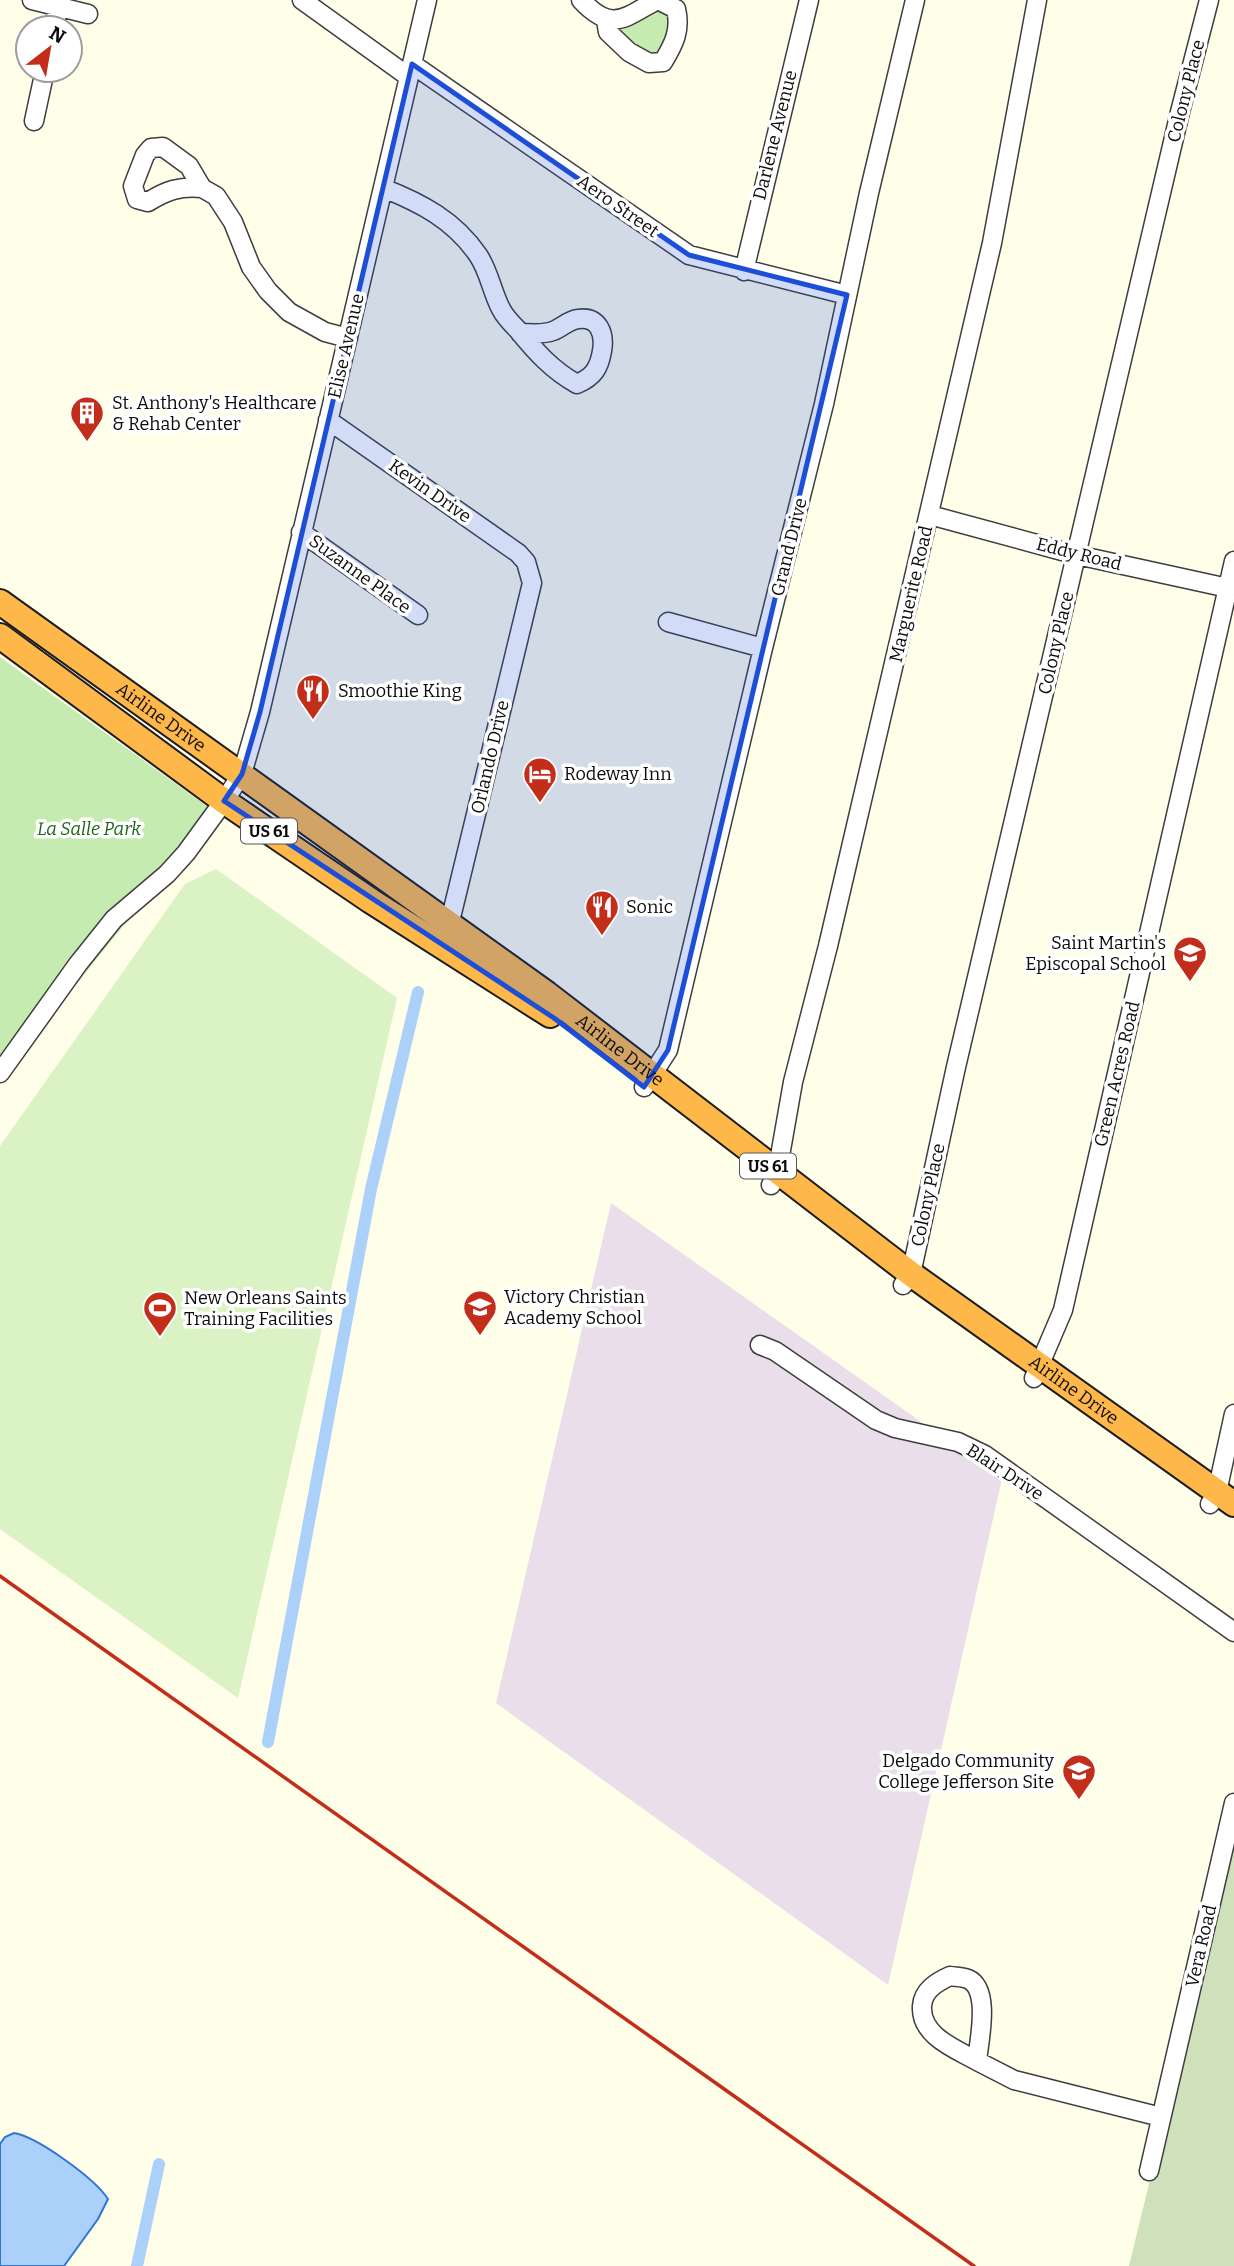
<svg xmlns="http://www.w3.org/2000/svg" width="1234" height="2266" font-family="Bitter,serif">
<style>
.industrial{fill:#ebdeeb}
.green{fill:#c6ebb1}
.cemetery{fill:#cee1ba}
.pitch{fill:#daf2c4}
.water{fill:#abd0fa;stroke:#2d77d5;stroke-width:2}
.lines{fill:none;stroke-linecap:round;stroke-linejoin:round}
.canal{stroke:#abd0fa;stroke-width:12}
.minor-casing{stroke:#3e3e3e;stroke-width:21}
.highway-casing{stroke:#1c1c1c;stroke-width:28}
.minor{stroke:#fff;stroke-width:18}
.highway{stroke:#feb849;stroke-width:24}
.rail{stroke:#c32e1b;stroke-width:3.5}
.marked{fill:#1d4ed8;fill-opacity:0.2;stroke:#1d4ed8;stroke-width:5;stroke-linejoin:round}
.labels{text-anchor:middle;dominant-baseline:central;stroke-width:7;stroke-linejoin:round;paint-order:stroke}
.shield{fill:#fff;stroke:#545454;stroke-width:2}
.shield-label{font-size:16px;font-weight:bold;fill:#0b0b0b}
.street-label{font-size:18px;fill:#0b0b0b;stroke:#fff}
.poi-label{font-size:18px;fill:#0b0b0b;stroke:#fff;text-anchor:start}
.park-label{font-size:18px;font-style:italic;fill:#1c6618;stroke:#fff}
</style>
<rect width="100%" height="100%" fill="#fffee9"/>
<path class="industrial" d="M611,1203L1002,1479L888,1985L496,1703Z"/>
<path class="green" d="M658,7L669,13L670,20L661,52L655,56L643,54L620,34L619,29L622,25Z
M0,657L215,812L0,1079Z"/>
<path class="cemetery" d="M1234,1834V2266H1129Z"/>
<path class="pitch" d="M216,869L397,998L238,1698L0,1529V1146L185,884Z"/>
<path class="water" d="M14,2133C38,2137 95,2179 108,2199L98,2219L64,2266H0V2144L5,2137Z"/>
<g class="lines">
<path class="canal" d="M268,1742L371,1189L418,992
M137,2266L159,2164"/>
<g class="minor-casing">
<path id="minor" d="M32,0L88,14
M302,0L409,77
M581,0C612,33 624,18 657,0
M606,20L608,32L629,52L649,63L663,62C674,44 681,30 676,9L658,0
M54,28L58,6
M412,64L689,255L847,295
M34,121L45,70
M202,188C180,186 167,190 148,202L137,199L133,186L145,155L151,148L163,147L189,166L202,188L216,196L233,222L251,267L268,291L289,312L325,332L348,338
M383,188C421,203 454,220 478,255C489,271 492,292 501,309C505,317 512,324 518,330C536,352 552,370 577,384C593,377 599,369 602,351C605,334 599,316 578,319C569,320 561,328 553,331C543,335 531,333 520,333
M744,271L809,0
M328,420L518,553L526,562L532,583L447,934
M930,515L1077,555L1228,588
M301,532L418,615
M668,622L763,648
M0,1073L78,964L114,919L167,874L186,853L224,801L242,774L260,712L427,0
M644,1087L668,1050L763,648L824,404L869,193L915,0
M771,1185L777,1173L793,1082L828,946L992,243L1037,0
M903,1285L911,1274L956,1067L1180,112L1209,0
M760,1345L775,1351L876,1420L895,1428L958,1442L985,1455L1234,1632
M1034,1378L1063,1310L1234,561
M1210,1504L1217,1492L1234,1414
M950,1976C956,1977 963,1977 968,1979C991,1989 979,2041 977,2061C956,2049 920,2036 922,2006C923,1990 937,1982 950,1976Z
M977,2061L1014,2080L1161,2117
M1149,2171L1234,1803"/>
</g>
<g class="highway-casing">
<g id="highway">
<path id="s1" d="M0,602L547,994L911,1274L1234,1504"/>
<path d="M0,636L224,801L371,901L550,1015"/>
</g>
</g>
<use href="#minor" class="minor"/>
<use href="#highway" class="highway"/>
<path class="rail" d="M0,1576L974,2266"/>
</g>
<path class="marked" d="M412,64L689,255L847,295L668,1050L644,1087L554,1018L224,801L242,774L260,712Z"/>
<defs>
<g id="building-pin" transform="scale(1.75)"><path d="M0 17L-7.5 6A9.5 9.5 0 1 1 7.5 6Z" fill="#c32e1b" stroke="#fff"/><path d="M-4-6H4V6H1V3H-1V6H-4ZM-2.5-4.3h1.7v1.8h-1.7ZM.8-4.3h1.7v1.8H.8ZM-2.5-1h1.7V.8h-1.7ZM.8-1h1.7V.8H.8Z" fill="#fff"/></g>
<g id="restaurant-pin" transform="scale(1.75)"><path d="M0 17L-7.5 6A9.5 9.5 0 1 1 7.5 6Z" fill="#c32e1b" stroke="#fff"/><path d="M-5-6h1v4h1v-4h1v4h1v-4h1v5L-1.5 .5V6h-2V.5L-5-1ZM5-6V6H3V1.5H1.5Q1.5-4 5-6Z" fill="#fff"/></g>
<g id="hotel-pin" transform="scale(1.75)"><path d="M0 17L-7.5 6A9.5 9.5 0 1 1 7.5 6Z" fill="#c32e1b" stroke="#fff"/><path d="M-6-4.5h1.5V1H6V5H4.5V3h-9V5H-6ZM-4 0a1.8 1.8 0 1 1 3.6 0ZM.5 0V-2.5h3Q6-2.5 6 0Z" fill="#fff"/></g>
<g id="school-pin" transform="scale(1.75)"><path d="M0 17L-7.5 6A9.5 9.5 0 1 1 7.5 6Z" fill="#c32e1b" stroke="#fff"/><path d="M0-5L7-2L0 1L-7-2ZM-4 1L0 2.5L4 1V4Q0 6-4 4Z" fill="#fff"/></g>
<g id="stadium-pin" transform="scale(1.75)"><path d="M0 17L-7.5 6A9.5 9.5 0 1 1 7.5 6Z" fill="#c32e1b" stroke="#fff"/><path d="M0-5a6.5 5 0 1 0 0 10a6.5 5 0 1 0 0-10ZM-3.5-1.8h7v3.6h-7Z" fill="#fff"/></g>
<g id="university-pin" transform="scale(1.75)"><path d="M0 17L-7.5 6A9.5 9.5 0 1 1 7.5 6Z" fill="#c32e1b" stroke="#fff"/><path d="M0-5L7-2L0 1L-7-2ZM-4 1L0 2.5L4 1V4Q0 6-4 4Z" fill="#fff"/></g>
</defs>
<g fill-rule="evenodd">
<use href="#building-pin" x="87" y="413"/>
<use href="#restaurant-pin" x="313" y="691"/>
<use href="#hotel-pin" x="540" y="774"/>
<use href="#restaurant-pin" x="602" y="907"/>
<use href="#school-pin" x="1190" y="953"/>
<use href="#school-pin" x="480" y="1307"/>
<use href="#stadium-pin" x="160" y="1308"/>
<use href="#university-pin" x="1079" y="1771"/>
</g>
<g class="labels">
<g class="shield">
<rect x="241" y="818.5" width="56" height="25" rx="5"/>
<rect x="740" y="1153.5" width="56" height="25" rx="5"/>
</g>
<g class="shield-label">
<text x="269" y="831">US 61</text>
<text x="768" y="1166">US 61</text>
</g>
<g class="street-label">
<text transform="translate(1186 91) rotate(-76)">Colony Place</text>
<text transform="translate(775 135) rotate(-76)">Darlene Avenue</text>
<text transform="translate(618 206) rotate(35)">Aero Street</text>
<text transform="translate(346 346) rotate(-77)">Elise Avenue</text>
<text transform="translate(430 491) rotate(35)">Kevin Drive</text>
<text transform="translate(789 547) rotate(-76)">Grand Drive</text>
<text transform="translate(1079 554) rotate(14)">Eddy Road</text>
<text transform="translate(360 574) rotate(36)">Suzanne Place</text>
<text transform="translate(911 594) rotate(-77)">Marguerite Road</text>
<text transform="translate(1056 643) rotate(-77)">Colony Place</text>
<text stroke="none"><textPath href="#s1" startOffset="198">Airline Drive</textPath></text>
<text transform="translate(490 757) rotate(-77)">Orlando Drive</text>
<text stroke="none"><textPath href="#s1" startOffset="765">Airline Drive</textPath></text>
<text transform="translate(1117 1074) rotate(-77)">Green Acres Road</text>
<text transform="translate(928 1195) rotate(-78)">Colony Place</text>
<text stroke="none"><textPath href="#s1" startOffset="1332">Airline Drive</textPath></text>
<text transform="translate(1005 1472) rotate(33)">Blair Drive</text>
<text transform="translate(1201 1946) rotate(-77)">Vera Road</text>
</g>
<g class="poi-label">
<text x="112" y="403">St. Anthony's Healthcare<tspan x="112" dy="21">&amp; Rehab Center</tspan></text>
<text x="338" y="691">Smoothie King</text>
<text x="564" y="774">Rodeway Inn</text>
<text x="626" y="907">Sonic</text>
<text x="1166" y="943" text-anchor="end">Saint Martin's<tspan x="1166" dy="21">Episcopal School</tspan></text>
<text x="504" y="1297">Victory Christian<tspan x="504" dy="21">Academy School</tspan></text>
<text x="184" y="1298">New Orleans Saints<tspan x="184" dy="21">Training Facilities</tspan></text>
<text x="1054" y="1761" text-anchor="end">Delgado Community<tspan x="1054" dy="21">College Jefferson Site</tspan></text>
</g>
<g class="park-label">
<text x="89" y="829">La Salle Park</text>
</g>
</g>
<g transform="translate(49 49) rotate(31)"><circle r="33" fill="#ffffff" stroke="#9d9d9d" stroke-width="2"/>
<path d="M0-5L12 26L0 18L-12 26Z" fill="#c32e1b"/>
<text y="-10" font-size="19" font-weight="bold" text-anchor="middle" fill="#0b0b0b">N</text>
</g>
</svg>
